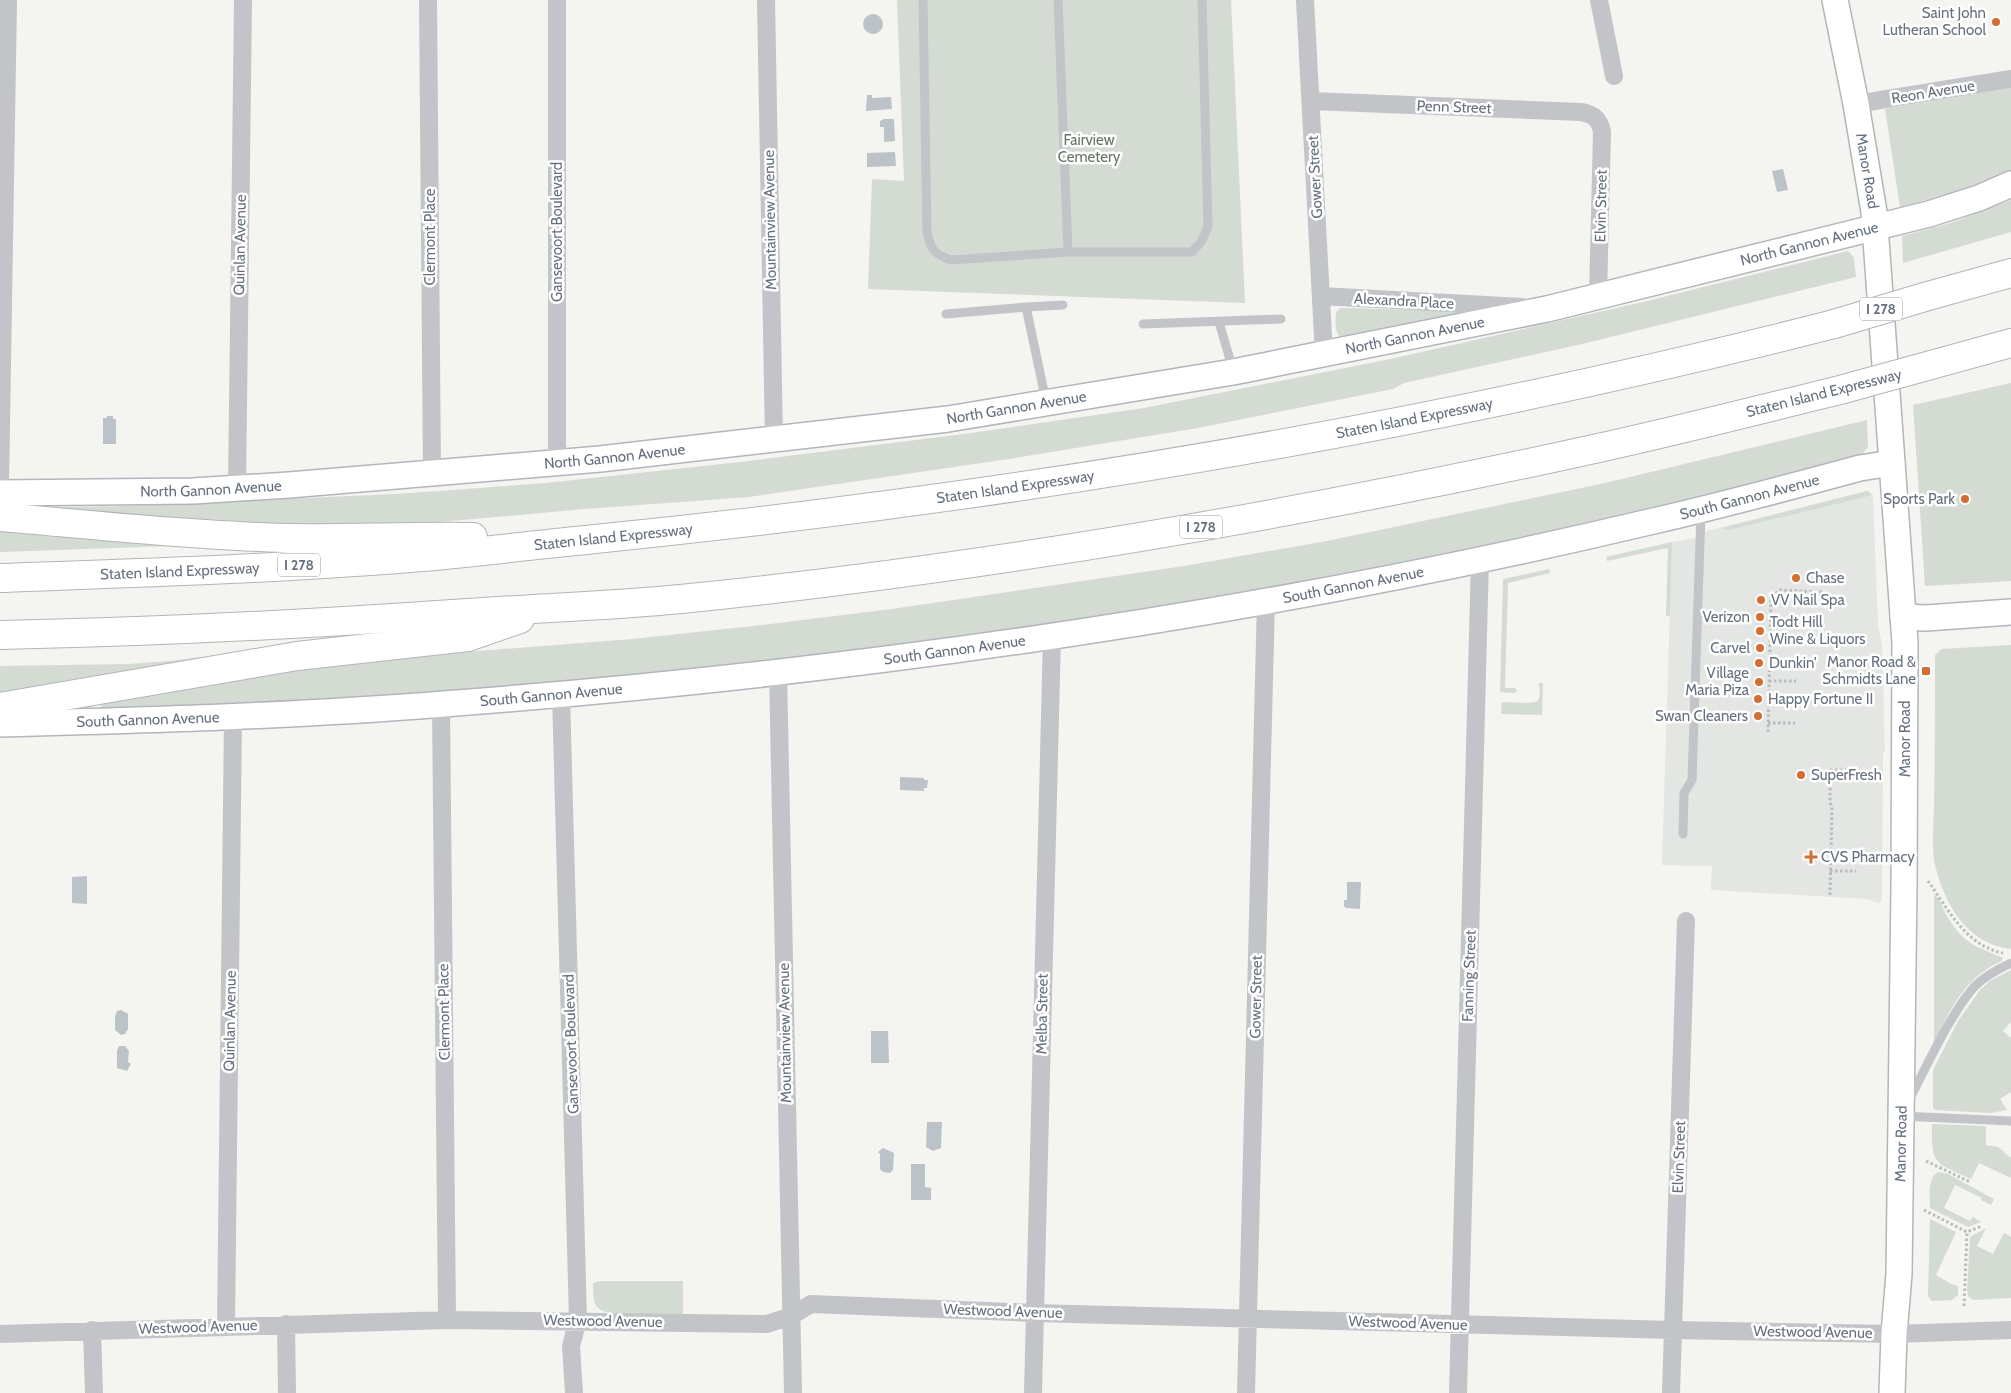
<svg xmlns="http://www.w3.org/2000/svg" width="2011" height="1393" font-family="Cabin,sans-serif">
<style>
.built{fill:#e4e6e4}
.green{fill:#d4dbd2}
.water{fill:#bcc3c8}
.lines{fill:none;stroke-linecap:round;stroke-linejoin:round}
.secondary-casing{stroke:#b2b6ba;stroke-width:28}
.highway-casing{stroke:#b2b5b8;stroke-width:30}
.path{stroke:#b9bbbd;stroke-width:3;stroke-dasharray:2.5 2.5;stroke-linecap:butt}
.lane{stroke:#c2c4c8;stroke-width:9}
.street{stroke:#c2c4c8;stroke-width:18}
.secondary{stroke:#fff;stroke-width:25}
.highway{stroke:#fff;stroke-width:28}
.highway-bridge-casing{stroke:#b2b5b8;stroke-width:30;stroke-linecap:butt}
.highway-bridge{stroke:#fff;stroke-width:28}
.poi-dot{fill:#d36d32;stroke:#fff;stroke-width:2}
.labels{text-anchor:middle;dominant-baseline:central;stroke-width:5;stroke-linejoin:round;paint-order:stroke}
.shield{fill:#fff;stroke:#949ca5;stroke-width:1}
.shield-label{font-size:14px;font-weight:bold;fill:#66717f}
.poi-label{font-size:15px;fill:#66717f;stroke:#fff;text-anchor:end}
.street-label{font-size:15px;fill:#66717f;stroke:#fff}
.park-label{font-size:15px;fill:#657764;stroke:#fff}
</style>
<rect width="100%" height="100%" fill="#f4f4f1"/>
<path class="built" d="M1867,491L1870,492L1873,498L1878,625L1882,645L1885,752L1883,753L1882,901H1880V904L1868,899L1711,890L1712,866L1662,865L1672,542L1696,538L1699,533Z"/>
<path class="green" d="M897,0H1231L1245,303L868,289L872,179L904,181Z
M2011,88V170L1977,186L1900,207L1885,109Z
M2011,200V232L1903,263L1902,236L1951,223Z
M1848,251L1854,258L1856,277L1578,345L1404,383L1393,389L1198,428L1009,459L749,497L585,509L339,531L18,508L124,506L396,494L546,483L740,462L964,434L1144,408L1395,358L1643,302Z
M1340,308L1461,311L1468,313L1343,339C1333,333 1336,322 1336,312Z
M2011,383V581L1925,586L1913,405Z
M1867,420L1868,447L1863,453L1864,459C1661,507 1457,554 1252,590C873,658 490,695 106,709L100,706L106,702L353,661L632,639L762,625L892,609L1184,566L1327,541L1605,483Z
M1867,491L1873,495L1729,530L1722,528Z
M0,528L171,541V546L0,552Z
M1672,542L1670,616H1666L1668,548L1607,561L1606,557Z
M1549,569L1550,573L1508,583L1505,688H1515L1517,691L1515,693L1500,692L1503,579Z
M2011,645V949C1967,944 1945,905 1935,865C1931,848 1934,822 1934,804C1935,755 1935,705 1935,655L1942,649Z
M260,650L0,701V666L128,664L169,661Z
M1539,683H1543L1542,715L1501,714L1502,702C1509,702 1535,705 1538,700C1541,696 1539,688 1539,683Z
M1934,894C1941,899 1943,910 1948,918C1966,946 1975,945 2003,958L2002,961C1967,975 1949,1010 1934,1043Z
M2011,970V1022L2003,1031L2011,1038V1092L2000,1099L2007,1110L1990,1113L1935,1110L1933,1108V1070L1958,1021L1980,990L1990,981Z
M1932,1124L1986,1126V1145L1998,1147L2011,1158V1178L1979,1163L1971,1179C1935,1162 1931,1166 1932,1124Z
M1938,1172L1948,1174L1994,1199L1991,1205L1981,1200L1982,1198L1955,1185L1944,1208L1970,1221L1973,1217L1981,1222L1968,1227L1930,1208C1930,1196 1927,1178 1938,1172Z
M1930,1219L1956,1232L1936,1275L1951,1284L1958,1286V1295L1952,1300L1932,1301L1928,1296Z
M1986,1228L1977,1246L1993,1254L2004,1233L2011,1237V1298L1973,1300L1968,1296L1967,1290L1970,1237Z
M601,1281H683V1317L611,1313C591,1310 594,1299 593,1283Z"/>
<path class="water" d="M863 24a10 10 0 1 1 20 0a10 10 0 1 1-20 0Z
M867,95H872V98L891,97L892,109L866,111Z
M884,119H894L895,141L884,142V127H880V121Z
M895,152L896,166L867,167V153Z
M1783,169L1788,190L1777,192L1772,171Z
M107,416H113V419H116V444H103V418H107Z
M900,777L924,778V780H928L927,788H924V791L900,790Z
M87,876V904L72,903V877Z
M1347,882H1361L1360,909L1346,908L1344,906V900H1347Z
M121,1010L128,1014V1029L125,1034L121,1035L115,1030V1017L117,1011Z
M871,1031H888L889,1063H871Z
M119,1046H125L129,1051L128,1062L131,1064L127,1071L117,1068V1051Z
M927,1122H942L941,1148L933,1151L926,1147Z
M883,1148L894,1153L893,1170L890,1173L883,1172L880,1169V1154L878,1152Z
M911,1164H925V1187L931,1188V1200H911Z"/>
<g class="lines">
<g class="secondary-casing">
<g id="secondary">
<path id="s1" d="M1835,0L1856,104L1874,212L1905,643L1904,887L1899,1274L1894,1334L1892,1393"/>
<path id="s2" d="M0,493L193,491L289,485L600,459L948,419L1233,372L1547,309L1929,214L1979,198L2011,184"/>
<path d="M1903,617L1926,618L2011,612"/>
<path id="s3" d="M0,724C148,720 296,716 444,704C849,673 1253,616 1649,522C1720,506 1790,487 1860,468L1892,463"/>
</g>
</g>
<g class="highway-casing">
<g id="highway">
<path d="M1928,296L2011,273"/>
<path d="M1931,365L2011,343"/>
<path d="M0,517C94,525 189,535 284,538C347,539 410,536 473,537"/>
<path id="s4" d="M0,578C137,573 273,569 410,558C472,553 533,545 595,539C1013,497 1427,428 1834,324"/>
<path d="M0,635C156,632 311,624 467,613C538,608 610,606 681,599C988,568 1293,515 1594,449C1677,431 1758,410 1840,390"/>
<path d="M0,707L297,656L468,637L520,619"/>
</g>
</g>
<path class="path" d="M1770,636H1797
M1769,681H1796
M1768,723H1795
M1768,732L1771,601L1779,590L1823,592
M1830,871H1856
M1928,881C1948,909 1966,946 2003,953
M1830,895L1832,809L1830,802V770H1857
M1926,1161L1970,1182
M1924,1210L1967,1232L1982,1226
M1964,1306L1967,1232"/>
<path class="lane" d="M923,0L927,233C932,251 933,253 951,260L1068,252H1192L1201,242L1208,227L1202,0
M1058,0L1068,252
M1026,307L1063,305
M946,314L1026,307L1046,401
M1219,322L1233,370
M1143,324L1281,319
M1683,834L1684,793L1692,780L1701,512
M1909,1100C1927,1066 1950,1014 1975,986C1985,976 1998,969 2011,963
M1901,1116L2011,1121"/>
<path class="street" d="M428,0L432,473
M766,0L774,440
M1305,0L1324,355
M1599,0L1614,76
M1312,101L1581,112C1594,114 1600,120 1602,132L1598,296
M1856,104L2011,79
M1321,296L1522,307
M557,464V0
M0,486L8,0
M237,489L243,0
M778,672L793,1393
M561,695L578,1320L571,1346L574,1393
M441,704L447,1320
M286,1324L287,1393
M226,1325L233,717
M92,1330L94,1393
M0,1334L447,1320L767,1324L791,1316L811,1304L1035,1313L1673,1330L1894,1334L2011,1330
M1033,1393L1052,636
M1246,1393L1266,600
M1458,1393L1480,559
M1671,1393L1686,921"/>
<use href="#secondary" class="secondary"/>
<use href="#highway" class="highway"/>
<g class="highway-bridge-casing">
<path id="highway-bridge" d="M1834,324L1928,296
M1840,390L1931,365"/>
</g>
<use href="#highway-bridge" class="highway-bridge"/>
</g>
<g class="poi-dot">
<circle cx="1996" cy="22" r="5"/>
<circle cx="1965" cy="499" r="5"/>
<circle cx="1796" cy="578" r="5"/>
<circle cx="1761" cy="600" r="5"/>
<circle cx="1760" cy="617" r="5"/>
<circle cx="1760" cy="631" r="5"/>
<circle cx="1760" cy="648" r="5"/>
<circle cx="1759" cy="663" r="5"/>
<rect x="1921" y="666" width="10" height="10" rx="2.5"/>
<circle cx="1759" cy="682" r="5"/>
<circle cx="1758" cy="699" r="5"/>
<circle cx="1758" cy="716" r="5"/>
<circle cx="1801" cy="775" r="5"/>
<path d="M1808.5 849.5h5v5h5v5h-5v5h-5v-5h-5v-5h5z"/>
</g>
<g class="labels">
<g class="shield">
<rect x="1860" y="297.5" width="42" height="23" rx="4"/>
<rect x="1180" y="515.5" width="42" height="23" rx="4"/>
<rect x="278" y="553.5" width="42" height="23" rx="4"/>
</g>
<g class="shield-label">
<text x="1881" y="309">I 278</text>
<text x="1201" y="527">I 278</text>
<text x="299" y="565">I 278</text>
</g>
<g class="poi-label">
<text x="1986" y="13">Saint John<tspan x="1986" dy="17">Lutheran School</tspan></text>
<text x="1955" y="499">Sports Park</text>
<text x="1806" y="578" text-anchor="start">Chase</text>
<text x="1771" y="600" text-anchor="start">VV Nail Spa</text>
<text x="1750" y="617">Verizon</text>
<text x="1770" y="622" text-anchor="start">Todt Hill<tspan x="1770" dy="17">Wine &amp; Liquors</tspan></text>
<text x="1750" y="648">Carvel</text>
<text x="1916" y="662">Manor Road &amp;<tspan x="1916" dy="17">Schmidts Lane</tspan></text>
<text x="1769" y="663" text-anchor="start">Dunkin'</text>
<text x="1749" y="673">Village<tspan x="1749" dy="17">Maria Piza</tspan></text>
<text x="1768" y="699" text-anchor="start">Happy Fortune II</text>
<text x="1748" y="716">Swan Cleaners</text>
<text x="1811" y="775" text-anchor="start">SuperFresh</text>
<text x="1821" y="857" text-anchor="start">CVS Pharmacy</text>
</g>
<g class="street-label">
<text transform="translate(1933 92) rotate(-9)">Reon Avenue</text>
<text transform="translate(1454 107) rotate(2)">Penn Street</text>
<text stroke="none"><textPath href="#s1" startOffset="174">Manor Road</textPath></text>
<text transform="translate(1315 177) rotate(-93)">Gower Street</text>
<text transform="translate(1601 206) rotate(-89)">Elvin Street</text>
<text transform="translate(770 220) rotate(-91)">Mountainview Avenue</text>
<text transform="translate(557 232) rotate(-90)">Gansevoort Boulevard</text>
<text transform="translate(430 237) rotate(-90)">Clermont Place</text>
<text stroke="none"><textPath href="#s2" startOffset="1831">North Gannon Avenue</textPath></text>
<text transform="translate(240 245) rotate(-89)">Quinlan Avenue</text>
<text transform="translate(1404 301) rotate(3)">Alexandra Place</text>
<text stroke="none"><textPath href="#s2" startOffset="1426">North Gannon Avenue</textPath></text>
<text transform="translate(1824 393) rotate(-14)">Staten Island Expressway</text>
<text stroke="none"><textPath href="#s2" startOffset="1021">North Gannon Avenue</textPath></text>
<text stroke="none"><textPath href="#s4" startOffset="1425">Staten Island Expressway</textPath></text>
<text stroke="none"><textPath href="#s2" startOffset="616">North Gannon Avenue</textPath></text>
<text stroke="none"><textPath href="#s4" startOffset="1020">Staten Island Expressway</textPath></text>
<text stroke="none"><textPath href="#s2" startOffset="211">North Gannon Avenue</textPath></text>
<text stroke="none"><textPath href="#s3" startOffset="1768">South Gannon Avenue</textPath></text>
<text stroke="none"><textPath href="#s4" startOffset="615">Staten Island Expressway</textPath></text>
<text stroke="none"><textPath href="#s4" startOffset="180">Staten Island Expressway</textPath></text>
<text stroke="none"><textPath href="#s3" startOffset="1362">South Gannon Avenue</textPath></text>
<text stroke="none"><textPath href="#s3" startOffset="958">South Gannon Avenue</textPath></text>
<text stroke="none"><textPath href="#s3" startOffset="552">South Gannon Avenue</textPath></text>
<text stroke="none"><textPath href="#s3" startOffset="148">South Gannon Avenue</textPath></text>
<text transform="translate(1905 739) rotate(-90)">Manor Road</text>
<text transform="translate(1469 976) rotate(-88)">Fanning Street</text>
<text transform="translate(1256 997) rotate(-89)">Gower Street</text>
<text transform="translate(444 1012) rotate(-91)">Clermont Place</text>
<text transform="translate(1042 1014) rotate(-89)">Melba Street</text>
<text transform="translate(230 1021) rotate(-89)">Quinlan Avenue</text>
<text transform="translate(785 1033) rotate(-91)">Mountainview Avenue</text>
<text transform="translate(571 1044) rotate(-92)">Gansevoort Boulevard</text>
<text transform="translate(1901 1144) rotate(-89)">Manor Road</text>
<text transform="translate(1679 1157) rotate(-88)">Elvin Street</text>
<text transform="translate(1003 1311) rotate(2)">Westwood Avenue</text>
<text transform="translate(603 1321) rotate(1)">Westwood Avenue</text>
<text transform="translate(1408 1323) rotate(2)">Westwood Avenue</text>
<text transform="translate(198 1327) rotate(-2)">Westwood Avenue</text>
<text transform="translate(1813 1332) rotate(1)">Westwood Avenue</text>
</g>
<g class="park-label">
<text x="1089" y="140">Fairview<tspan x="1089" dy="17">Cemetery</tspan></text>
</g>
</g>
</svg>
